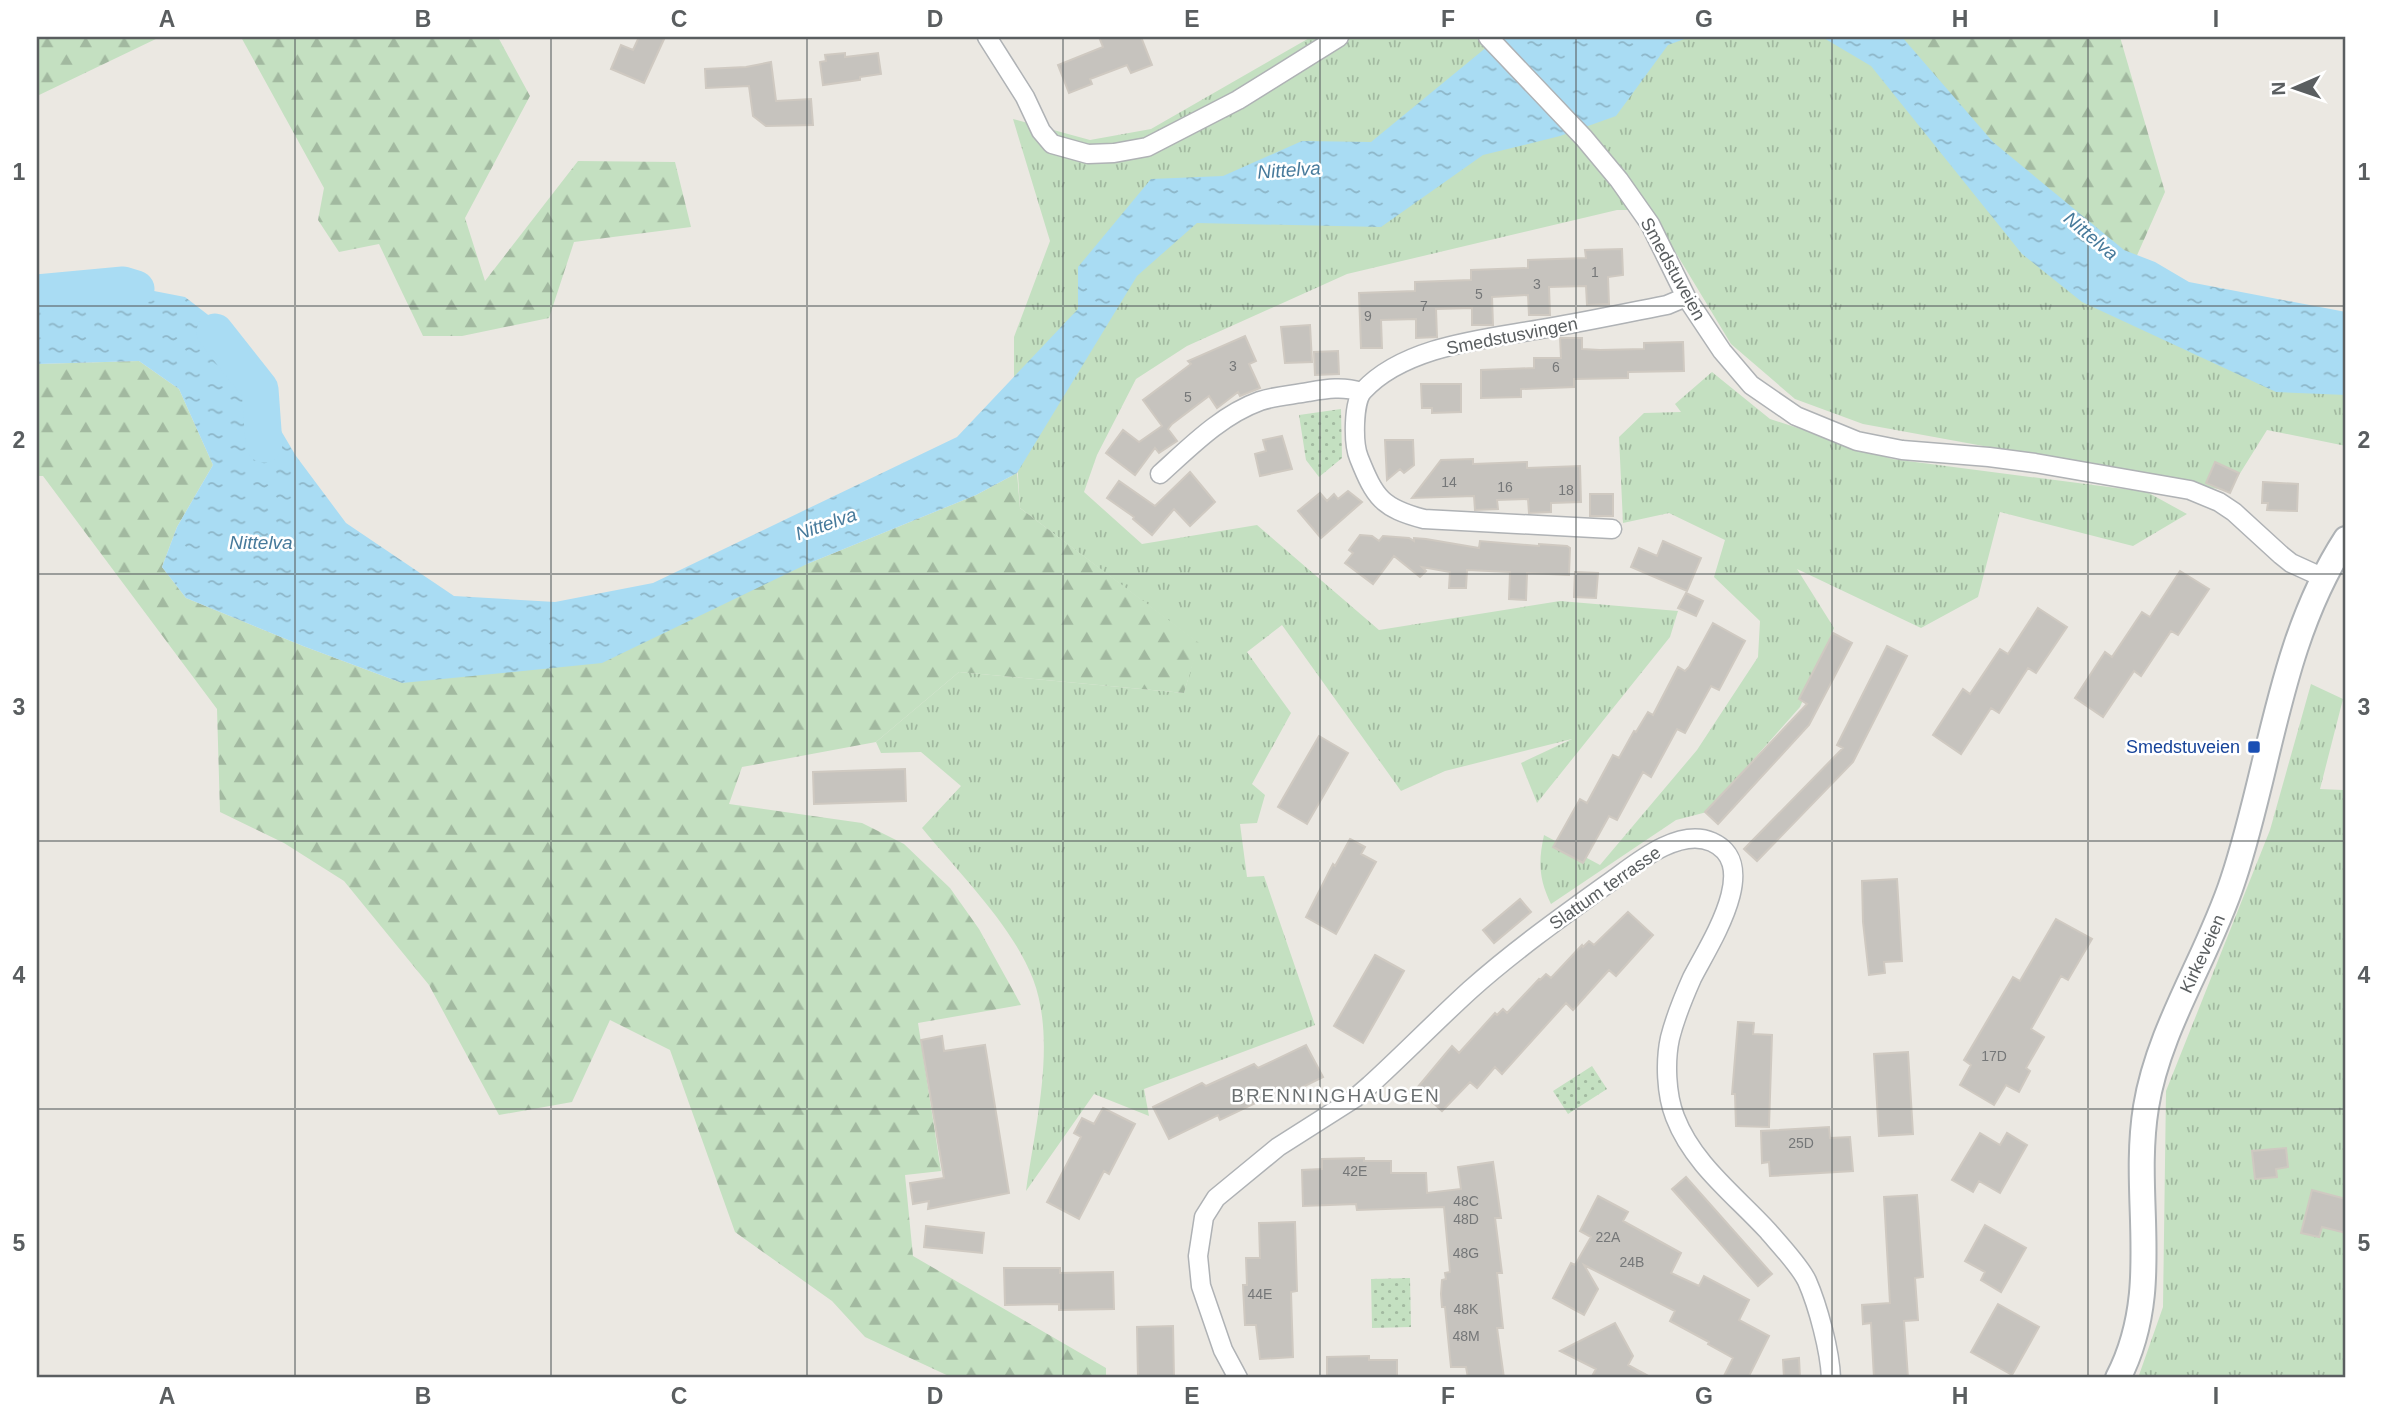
<svg xmlns="http://www.w3.org/2000/svg" width="2383" height="1415" font-family="Helvetica,sans-serif">
<style>
.grass{fill:url(#grass-tufts)}
.forest{fill:url(#forest-firs)}
.park{fill:url(#park-dots)}
.water{fill:url(#water-ripples)}
.lines{fill:none;stroke-linecap:round;stroke-linejoin:round}
.river{stroke:#a9dcf3;stroke-width:37}
.building{fill:#c6c3be;stroke:#cfc9c1;stroke-width:2}
.minor-casing{stroke:#afb2b5;stroke-width:21}
.secondary-casing{stroke:#aeb2b5;stroke-width:28}
.minor{stroke:#fff;stroke-width:18}
.secondary{stroke:#fff;stroke-width:24}
.grid{fill:none;stroke:#5a5e60;stroke-width:2;stroke-opacity:0.55}
.transit-dot{fill:#1a4fb4;stroke:#fff;stroke-width:2.5}
.labels{text-anchor:middle;dominant-baseline:central;stroke-width:5;stroke-linejoin:round;paint-order:stroke}
.number-label{font-size:14px;fill:#757778}
.street-label{font-size:18px;fill:#5a5e60;stroke:#fff}
.transit-label{font-size:18px;fill:#164399;stroke:#fff;text-anchor:end}
.water-label{font-size:19px;font-style:italic;fill:#477a9b;stroke:#fff}
.neighbourhood-label{font-size:19px;letter-spacing:2px;fill:#6b7072;stroke:#fff}
.neatline{fill:none;stroke:#5a5e60;stroke-width:2.5}
.grid-label{font-size:23px;text-anchor:middle;font-weight:bold;fill:#5a5e60}
</style>
<defs>
<pattern id="grass-tufts" width="24" height="20" patternUnits="userSpaceOnUse" patternTransform="scale(1.75)"><rect width="24" height="20" fill="#c4e0c1"/><path d="M3 7l-1-3M5 7V3M7 7l1-3M15 17l-1-3M17 17v-4M19 17l1-3" fill="none" stroke="#a2b9a0"/></pattern>
<pattern id="forest-firs" width="22" height="20" patternUnits="userSpaceOnUse" patternTransform="scale(1.75)"><rect width="22" height="20" fill="#c4e0c1"/><path d="M5 1l3.5 6h-7zM16 11l3.5 6h-7z" fill="#a2b9a0"/></pattern>
<pattern id="park-dots" width="8" height="8" patternUnits="userSpaceOnUse" patternTransform="scale(1.75)"><rect width="8" height="8" fill="#c4e0c1"/><path d="M2 2h.1M6 6h.1" fill="none" stroke="#a2b9a0" stroke-width="1.8" stroke-linecap="round"/></pattern>
<pattern id="water-ripples" width="26" height="14" patternUnits="userSpaceOnUse" patternTransform="scale(1.75)"><rect width="26" height="14" fill="#a9dcf3"/><path d="M2 4q2-2 4 0t4 0M15 11q2-2 4 0t4 0" fill="none" stroke="#8db6c8"/></pattern>
</defs>
<rect width="100%" height="100%" fill="#ebe8e2"/>
<path class="grass" d="M1311,37H1891L2131,269L2346,346V446L2267,430L2229,491L1863,424L1795,399L1731,344L1650,210H1617L1347,274L1187,346L1136,379L1097,455L1084,492L1142,544L1257,525L1379,630L1560,601L1678,611L1670,637L1537,803L1521,763L1572,739L1445,771L1401,791L1282,625L1247,652L1291,713L1252,784L1265,795L1257,823L1240,824L1247,877L1264,876L1315,1025L1144,1089L1149,1116L1094,1094L1026,1191C1035,1126 1057,1042 1033,979C1013,926 958,872 922,828L961,786L921,752L881,753L876,742L959,672L1184,693L1198,643L1020,508L1014,409V337L1050,241L1013,119L1090,140L1151,129Z
M1712,372L1770,419L1892,459L2147,492L2187,514L2133,546L2000,512L1978,597L1921,628L1797,569L1834,628L1800,707L1707,812L1676,820L1551,904C1539,879 1538,863 1544,835L1600,865L1697,750L1758,657L1760,621L1714,577L1725,540L1669,513L1623,523L1619,437L1644,413L1681,412L1675,404Z
M2311,684L2343,699L2320,789L2343,790L2346,807V1378H2138L2163,1307L2166,1091L2270,830Z"/>
<path class="forest" d="M37,37H160L37,96Z
M241,37H498L530,96L465,218L485,281L578,161L675,162L691,227L574,242L549,318L462,336H423L379,244L339,252L318,220L324,188Z
M1891,37H2120L2165,192L2131,269L1970,135Z
M139,361L179,389L213,465L177,527L162,567L186,598L303,646L402,683L807,564L976,495L1017,473L1020,508L1199,643L1184,693L959,672L876,742L742,767L729,804L862,823L904,844L950,888L979,929L1021,1005L918,1023L941,1171L905,1175L913,1256L1106,1368V1378H1044L1041,1376L1030,1378H953L865,1337L832,1301L735,1232L670,1050L610,1020L572,1102L499,1115L429,985L344,881L284,843L220,812L217,709L43,476H37V364Z"/>
<path class="park" d="M1341,409L1342,458L1319,477L1306,460L1299,415Z
M1592,1066L1607,1089L1568,1114L1553,1091Z
M1410,1278L1411,1327L1372,1328L1371,1279Z"/>
<path class="water" d="M1499,37H1690L1668,45L1616,116L1560,136L1483,155L1381,227L1197,223L1137,276L1017,473L976,495L807,564L602,663L402,683L303,646L186,598L162,567L177,527L213,465L179,389L139,361L37,364V294L123,285L185,297L216,321L296,456L346,523L454,596L555,602L653,583L957,437L1078,309V267L1151,179L1223,176L1302,141L1371,142Z
M1822,37H1902L1993,142L2124,250L2155,262L2189,282L2346,312V395L2276,392L2082,302L2022,254L1871,66Z"/>
<g class="lines">
<path class="river" d="M37,293L123,285L136,289
M215,332L260,389L264,444"/>
</g>
<path class="building" d="M639,37H665L644,83L611,69L621,45L633,50Z
M1099,37H1141L1152,65L1131,73L1127,65L1090,79L1092,84L1069,93L1058,65L1103,47Z
M845,53V57L878,53L881,74L860,77V80L823,85L820,62L826,61L825,55Z
M771,62L776,101L811,99L813,125L766,126L753,116L749,86L706,88L705,69L746,67Z
M1622,249L1623,275L1608,277L1609,304L1587,305L1586,286L1549,287L1550,315H1529L1528,295L1492,297L1493,325H1472V308L1436,309L1437,337L1416,338V319L1381,320L1382,348H1361L1359,293L1415,291V282L1471,280V270L1528,268V260L1586,258L1585,250Z
M1310,325L1312,362L1285,363L1281,327Z
M1245,336L1256,361L1249,364L1260,388L1240,396L1238,392L1217,408L1209,396L1172,424L1168,429L1177,441L1159,453L1155,448L1135,475L1106,453L1123,430L1139,442L1162,426L1143,400L1191,364L1188,361Z
M1560,338H1582V349L1600,350L1644,349V343L1683,342L1684,371L1628,372V378L1574,379V387L1521,389V397L1481,398V370L1534,368V358H1561Z
M1338,351L1339,374L1315,375L1314,352Z
M1421,384H1461V412L1432,413V408H1422Z
M1282,436L1292,469L1260,476L1255,454L1266,451L1263,440Z
M1385,440H1413L1414,465L1404,473L1400,469L1387,480Z
M1473,459V464L1527,462V468L1580,466L1581,502L1551,503V512L1529,513L1528,499L1497,500L1498,509L1475,510L1474,496L1412,498L1441,460Z
M2215,462L2239,473L2230,493L2206,483Z
M1190,472L1215,502L1190,526L1174,509L1152,535L1133,519L1134,517L1107,498L1119,481L1155,506Z
M2263,482L2298,484L2297,511L2267,510L2268,503H2262Z
M1348,491L1362,502L1321,538L1298,511L1320,493L1327,501L1334,494L1338,499Z
M1590,494H1613V516H1590Z
M1360,535L1372,536L1379,541L1383,536L1409,538L1414,541V538L1426,539L1479,548L1480,541L1539,546V544L1567,546L1570,548L1569,575L1527,573L1526,600L1509,599L1510,572L1467,570L1466,588H1449L1450,572L1422,567L1426,571L1420,577L1394,556L1373,584L1345,563L1353,553L1349,550Z
M1663,541L1701,558L1687,591L1631,567L1639,548L1657,556Z
M2180,571L2209,589L2178,635L2171,631L2141,676L2134,671L2103,717L2075,698L2105,652L2112,657L2142,612L2150,617Z
M1575,572L1598,573L1596,598L1574,597Z
M1686,593L1703,601L1696,616L1678,608Z
M2038,608L2067,627L2036,673L2028,668L1999,713L1991,708L1961,754L1933,735L1963,689L1970,694L2000,649L2008,654Z
M1713,623L1745,641L1719,690L1711,686L1685,733L1677,729L1651,777L1643,772L1617,820L1609,816L1583,863L1553,847L1580,799L1587,803L1613,755L1619,758L1634,731L1636,732L1648,712L1653,715L1678,667L1685,671L1689,667Z
M1833,633L1852,643L1809,725L1718,824L1705,812L1807,704L1799,699Z
M1887,646L1907,656L1853,762L1757,861L1744,849L1843,748L1837,745Z
M1319,736L1348,753L1307,824L1278,807Z
M905,769L906,801L814,804L813,772Z
M1350,839L1365,847L1361,854L1376,862L1336,934L1306,917L1333,864L1335,866Z
M1897,879L1902,961L1884,962L1885,973L1869,975L1863,922L1862,881Z
M1520,899L1531,912L1494,943L1483,930Z
M1628,912L1653,935L1616,976L1609,970L1573,1010L1566,1003L1502,1074L1495,1067L1477,1088L1470,1082L1442,1111L1417,1088L1452,1046L1459,1053L1495,1013L1497,1015L1503,1009L1507,1013L1539,979L1540,980L1546,974L1551,978L1582,945L1583,947L1589,941L1594,945Z
M2056,919L2092,939L2068,980L2061,976L2031,1029L2044,1037L2026,1068L2030,1071L2019,1092L2006,1085L1994,1105L1960,1085L1971,1065L1964,1060L2013,977L2020,981Z
M1375,955L1404,971L1363,1043L1334,1026Z
M1738,1022L1754,1023L1753,1034L1772,1035L1769,1127L1736,1126L1735,1094H1732Z
M942,1036L944,1051L985,1045L1009,1193L928,1209L929,1201L913,1204L910,1183L944,1178L921,1040Z
M1306,1045L1323,1077L1272,1102L1270,1096L1220,1120L1218,1115L1169,1139L1153,1107L1202,1083L1206,1086L1254,1064L1258,1068Z
M1908,1052L1913,1134L1879,1136L1874,1054Z
M1103,1108L1135,1124L1109,1174L1104,1171L1079,1219L1047,1202L1081,1137L1074,1133L1082,1118L1094,1124Z
M1829,1127L1830,1138L1850,1137L1853,1171L1770,1176L1769,1162L1762,1163L1761,1131Z
M1980,1133L2000,1145L2007,1133L2027,1145L2000,1193L1979,1181L1973,1192L1952,1180Z
M2286,1148L2288,1167L2276,1169L2277,1177L2255,1179L2252,1151Z
M1364,1158V1161H1391V1173H1426L1427,1193L1461,1189L1458,1167L1493,1162L1501,1218H1495L1502,1273H1497L1503,1328H1497L1504,1378H1468L1466,1367H1451L1445,1307H1442L1441,1294L1442,1280L1446,1279L1445,1273L1450,1272L1444,1207L1357,1210L1356,1204L1303,1206L1302,1170L1322,1169V1159Z
M1686,1177L1772,1274L1758,1286L1672,1189Z
M2312,1190L2346,1199V1233L2322,1227L2319,1237L2301,1233Z
M1917,1195L1923,1277L1915,1278L1918,1320L1904,1321L1908,1378H1874L1871,1323L1863,1324L1862,1305L1890,1303L1884,1197Z
M1598,1196L1628,1212L1623,1221L1681,1253L1671,1273L1699,1286L1704,1276L1749,1300L1739,1320L1769,1336L1748,1378H1723L1733,1358L1708,1344L1709,1342L1670,1321L1675,1311L1584,1265L1598,1289L1584,1315L1553,1298L1571,1263L1575,1265L1591,1237L1580,1231Z
M1295,1222L1297,1291L1291,1292L1293,1357L1260,1359L1256,1325H1245L1243,1285H1247L1246,1258H1260L1259,1223Z
M1985,1225L2026,1248L2001,1292L1981,1280L1985,1272L1965,1261Z
M926,1226L984,1233L982,1253L924,1247Z
M1004,1268H1060V1273L1113,1272L1114,1309L1059,1310V1304L1005,1305Z
M1998,1304L2039,1327L2012,1375L1971,1352Z
M1615,1323L1633,1356L1628,1365L1652,1378H1591L1596,1369L1560,1351Z
M1173,1326L1174,1378H1138L1137,1327Z
M1369,1356V1360H1397V1378H1327V1357Z
M1799,1358L1800,1378H1784L1783,1360Z"/>
<g class="lines">
<g class="minor-casing">
<path id="minor" d="M987,37L1025,97L1041,131L1052,144L1088,154L1114,153L1147,147L1238,100L1339,37
M1488,37L1584,138L1619,180L1650,224L1686,297L1722,351L1751,385L1796,416L1857,441L1902,450L1989,457L2035,463L2190,490L2219,502L2234,512L2281,555L2291,563L2324,578
M1160,474C1190,447 1221,415 1260,401C1275,396 1292,395 1308,392C1326,389 1343,386 1361,392
M1612,529L1424,519C1382,508 1375,498 1359,458C1353,444 1353,402 1363,391C1404,346 1485,339 1541,329C1584,322 1625,313 1667,305L1686,297
M1238,1378L1223,1350L1201,1286L1198,1256L1204,1217L1216,1198L1278,1147L1355,1098L1370,1085C1404,1054 1436,1021 1470,990C1516,949 1567,913 1617,877C1641,859 1681,828 1712,842C1763,865 1708,946 1692,978C1684,996 1675,1018 1670,1038C1665,1061 1666,1094 1675,1117C1693,1164 1735,1195 1768,1231C1779,1244 1800,1266 1807,1281C1818,1306 1830,1351 1831,1378"/>
</g>
<g class="secondary-casing">
<g id="secondary">
<path id="s1" d="M2118,1378C2164,1289 2131,1200 2146,1107C2159,1027 2208,957 2233,880C2271,766 2279,642 2346,539"/>
</g>
</g>
<use href="#minor" class="minor"/>
<use href="#secondary" class="secondary"/>
</g>
<path class="grid" d="M295,37V1378M551,37V1378M807,37V1378M1063,37V1378M1320,37V1378M1576,37V1378M1832,37V1378M2088,37V1378M37,306H2346M37,574H2346M37,841H2346M37,1109H2346"/>
<rect class="transit-dot" x="2247" y="740" width="14" height="14" rx="3.5"/>
<g class="labels">
<g class="number-label">
<text x="1595" y="272">1</text>
<text x="1537" y="284">3</text>
<text x="1479" y="294">5</text>
<text x="1424" y="306">7</text>
<text x="1368" y="316">9</text>
<text x="1233" y="366">3</text>
<text x="1556" y="367">6</text>
<text x="1188" y="397">5</text>
<text x="1449" y="482">14</text>
<text x="1505" y="487">16</text>
<text x="1566" y="490">18</text>
<text x="1994" y="1056">17D</text>
<text x="1801" y="1143">25D</text>
<text x="1355" y="1171">42E</text>
<text x="1466" y="1201">48C</text>
<text x="1466" y="1219">48D</text>
<text x="1608" y="1237">22A</text>
<text x="1466" y="1253">48G</text>
<text x="1632" y="1262">24B</text>
<text x="1260" y="1294">44E</text>
<text x="1466" y="1309">48K</text>
<text x="1466" y="1336">48M</text>
</g>
<g class="street-label">
<text transform="translate(1673 269) rotate(61)">Smedstuveien</text>
<text transform="translate(1512 336) rotate(-11)">Smedstusvingen</text>
<text transform="translate(1605 888) rotate(-35)">Slattum terrasse</text>
<text stroke="none"><textPath href="#s1" startOffset="439">Kirkeveien</textPath></text>
</g>
<g class="transit-label">
<text x="2240" y="747">Smedstuveien</text>
</g>
<g class="water-label">
<text transform="translate(1289 170) rotate(-4)">Nittelva</text>
<text transform="translate(2091 236) rotate(40)">Nittelva</text>
<text transform="translate(826 524) rotate(-19)">Nittelva</text>
<text x="261" y="542">Nittelva</text>
</g>
<g class="neighbourhood-label">
<text x="1336" y="1095">BRENNINGHAUGEN</text>
</g>
</g>
<rect width="2383" height="1415" fill="none" stroke="#ffffff" stroke-width="77"/>
<g transform="translate(2295 88) rotate(268)" stroke="#ffffff" stroke-width="5" paint-order="stroke">
<path d="M0-5L12 26L0 18L-12 26Z" fill="#5a5e60"/>
<text y="-10" font-size="19" font-weight="bold" text-anchor="middle" fill="#5a5e60">N</text>
</g>
<rect x="38" y="38" width="2306" height="1338" class="neatline"/>
<g class="grid-label">
<text x="167" y="27">A</text>
<text x="423" y="27">B</text>
<text x="679" y="27">C</text>
<text x="935" y="27">D</text>
<text x="1192" y="27">E</text>
<text x="1448" y="27">F</text>
<text x="1704" y="27">G</text>
<text x="1960" y="27">H</text>
<text x="2216" y="27">I</text>
<text x="19" y="180">1</text>
<text x="2364" y="180">1</text>
<text x="19" y="448">2</text>
<text x="2364" y="448">2</text>
<text x="19" y="715">3</text>
<text x="2364" y="715">3</text>
<text x="19" y="983">4</text>
<text x="2364" y="983">4</text>
<text x="19" y="1251">5</text>
<text x="2364" y="1251">5</text>
<text x="167" y="1404">A</text>
<text x="423" y="1404">B</text>
<text x="679" y="1404">C</text>
<text x="935" y="1404">D</text>
<text x="1192" y="1404">E</text>
<text x="1448" y="1404">F</text>
<text x="1704" y="1404">G</text>
<text x="1960" y="1404">H</text>
<text x="2216" y="1404">I</text>
</g>
</svg>
